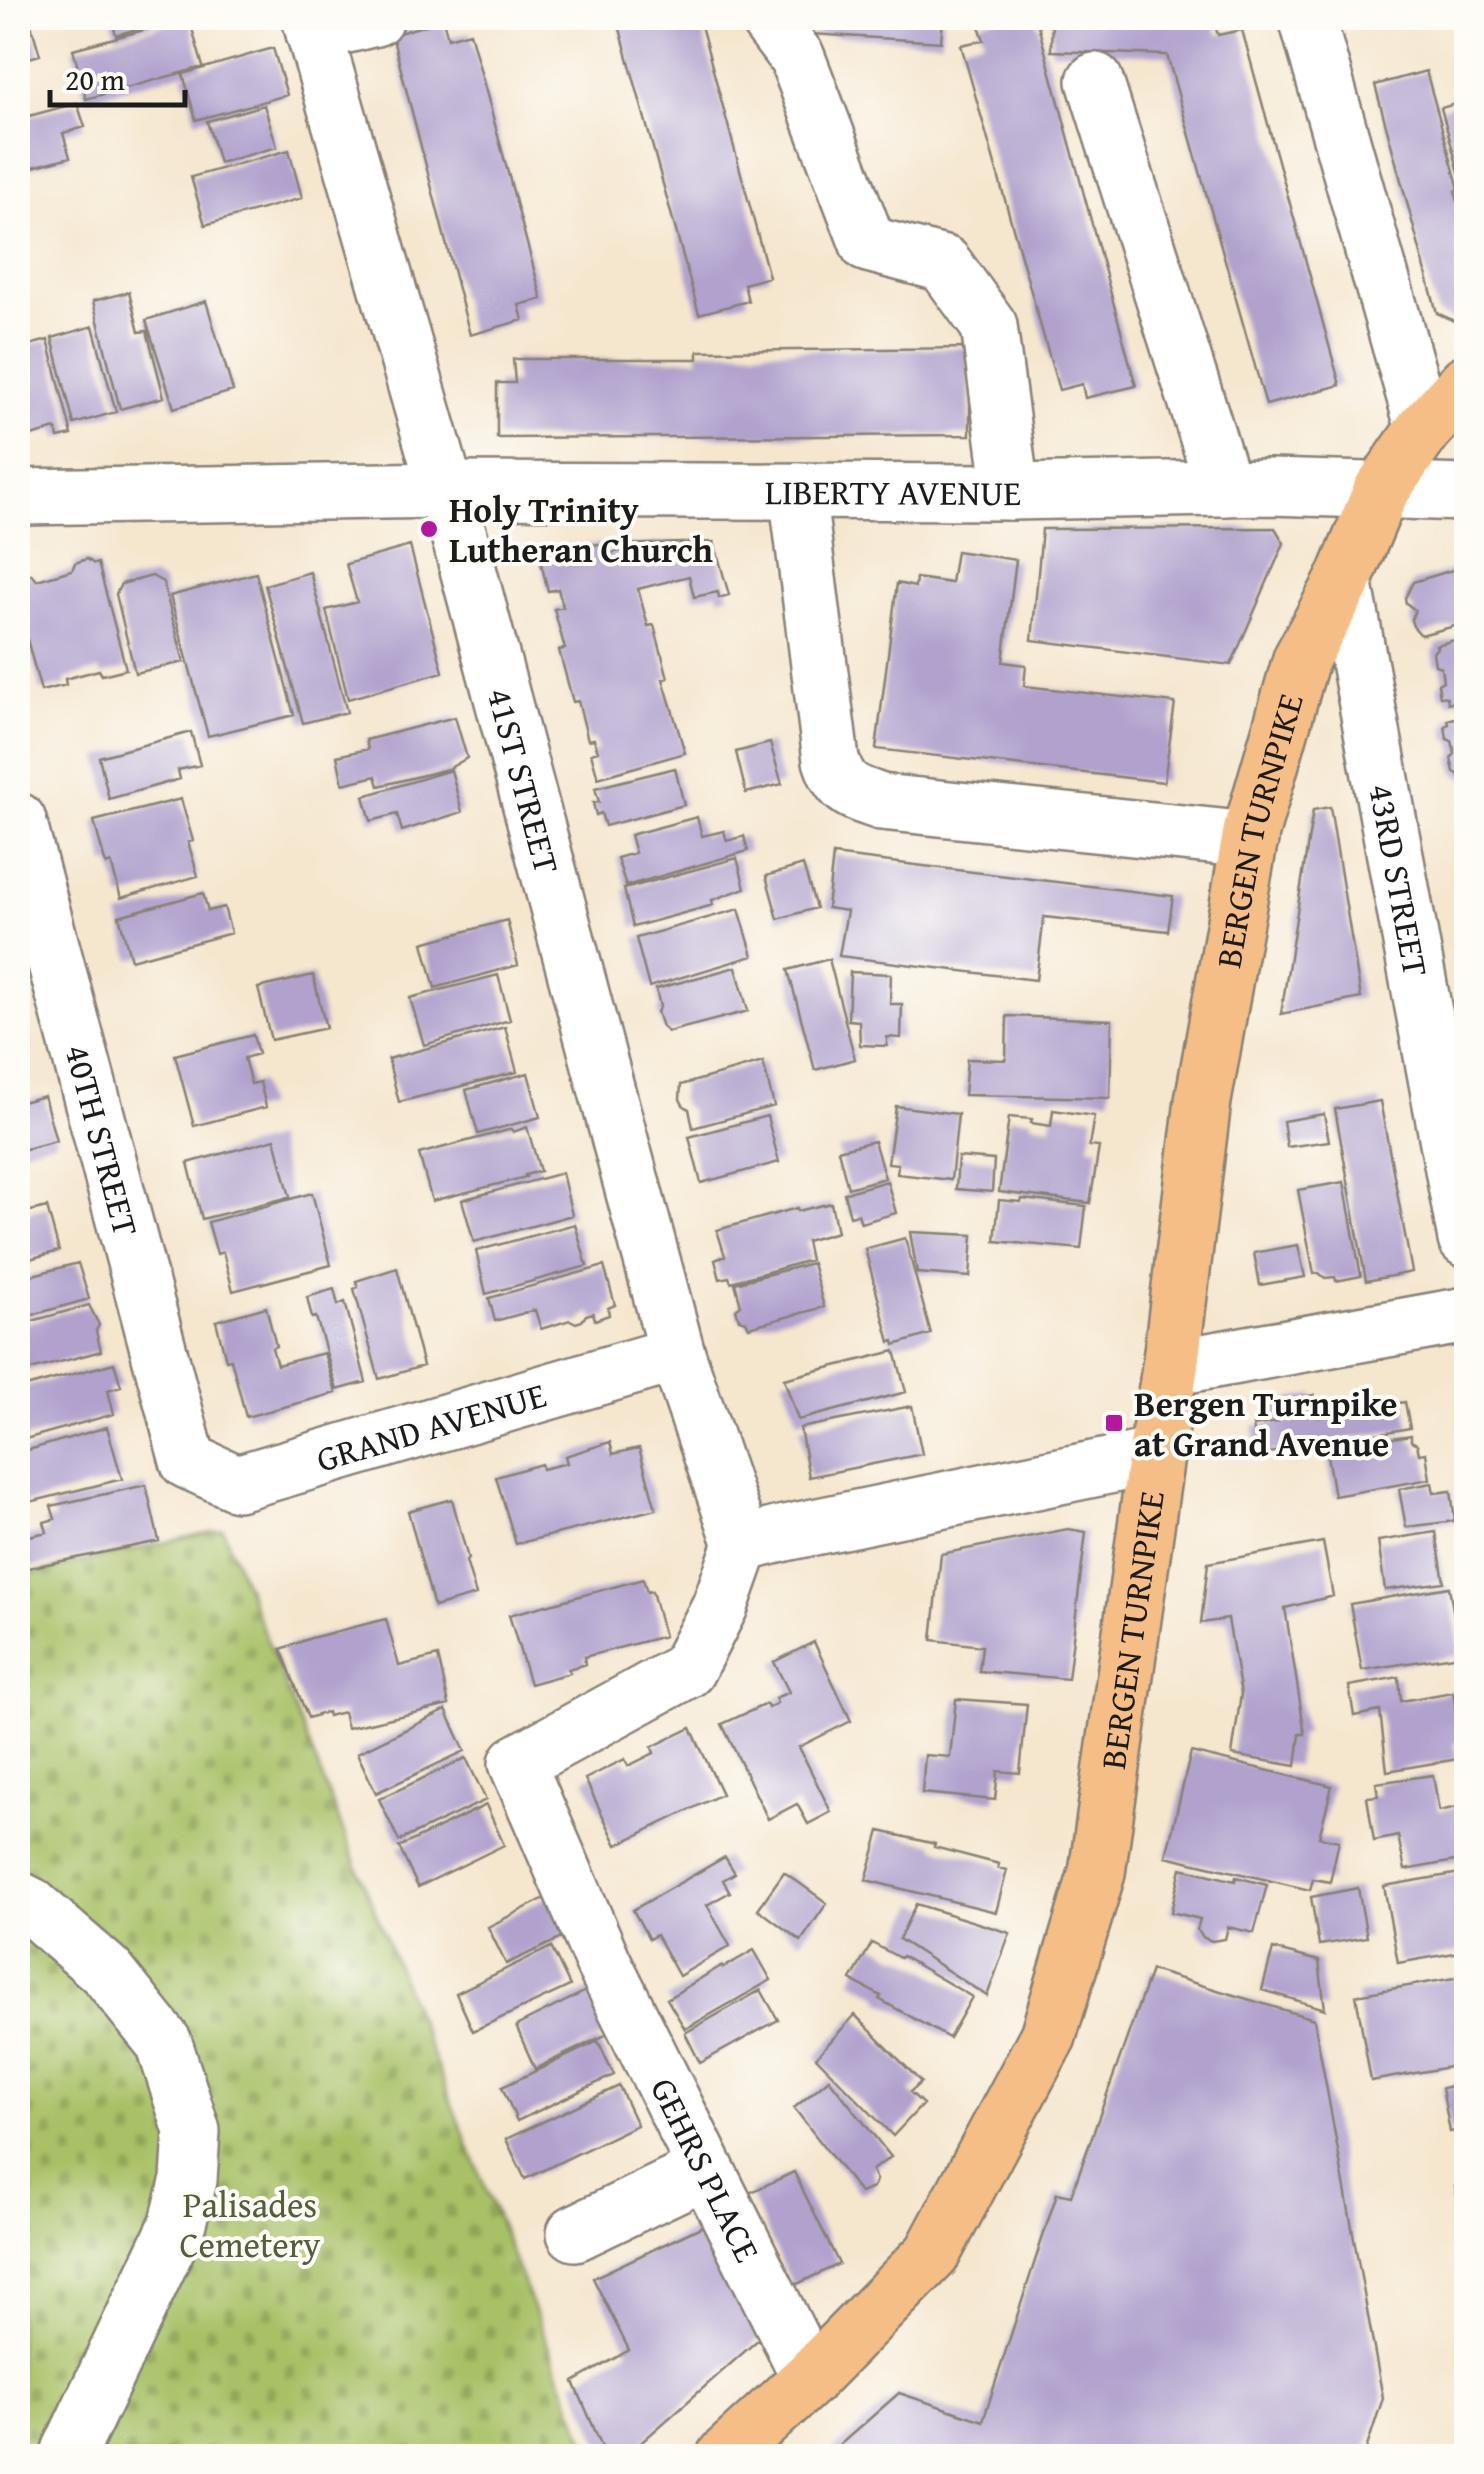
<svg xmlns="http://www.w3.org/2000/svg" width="1484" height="2474" font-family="'Gentium Book Plus',serif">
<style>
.cemetery{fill:url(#cemetery-stones);stroke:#626e41;stroke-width:2.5}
.building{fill:#b0a1cd}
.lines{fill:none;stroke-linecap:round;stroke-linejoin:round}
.minor-casing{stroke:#888175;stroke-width:60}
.major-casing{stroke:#888175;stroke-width:60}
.minor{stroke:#fff;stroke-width:55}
.major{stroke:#f6be87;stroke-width:55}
.poi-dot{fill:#b5179e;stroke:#fdfcf7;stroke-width:4}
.labels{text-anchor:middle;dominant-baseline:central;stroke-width:8;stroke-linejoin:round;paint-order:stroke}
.street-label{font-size:35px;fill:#1c1c1c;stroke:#fdfcf7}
.poi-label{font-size:35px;font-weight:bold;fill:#1c1c1c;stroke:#fdfcf7;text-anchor:start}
.park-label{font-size:35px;fill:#545e3a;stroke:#fdfcf7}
</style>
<defs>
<pattern id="cemetery-stones" width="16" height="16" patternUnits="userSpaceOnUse" patternTransform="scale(2.5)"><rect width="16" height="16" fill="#a8c166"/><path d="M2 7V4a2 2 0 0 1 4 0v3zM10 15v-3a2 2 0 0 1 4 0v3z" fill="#90a558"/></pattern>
</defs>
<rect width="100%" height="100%" fill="#fdfcf7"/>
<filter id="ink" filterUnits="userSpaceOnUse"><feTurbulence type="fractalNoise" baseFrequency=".01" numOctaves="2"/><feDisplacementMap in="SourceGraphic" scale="20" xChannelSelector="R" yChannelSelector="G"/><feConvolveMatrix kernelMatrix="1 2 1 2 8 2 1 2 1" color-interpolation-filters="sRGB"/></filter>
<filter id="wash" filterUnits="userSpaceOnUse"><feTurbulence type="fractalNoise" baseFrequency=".0048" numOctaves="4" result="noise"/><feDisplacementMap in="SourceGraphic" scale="40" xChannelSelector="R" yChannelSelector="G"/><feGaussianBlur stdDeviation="2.25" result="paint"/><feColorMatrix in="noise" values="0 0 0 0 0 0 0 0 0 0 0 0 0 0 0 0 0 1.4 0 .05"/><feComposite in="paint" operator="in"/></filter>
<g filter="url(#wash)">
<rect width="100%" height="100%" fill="#f5e6ce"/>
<path class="cemetery" d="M223,1529L592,2456H18V1577Z"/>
<g id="blocks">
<path class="building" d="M18,18H29L40,55L18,61Z
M111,18H172V19L116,35Z
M189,18L203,67L86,99L73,49Z
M617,18H699L769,277L744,284L748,301L699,314Z
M797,18H943L941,42L796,33Z
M997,18H1036L1136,386L1085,398L1082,384L1059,390L961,45L984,40L978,23Z
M1052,18H1157V22L1213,20L1218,35L1242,30L1340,385L1266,405L1167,55L1051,51Z
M1395,18H1419L1420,19L1397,25Z
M443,20L448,38L470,32L542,299L519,305L523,320L470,335L392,35Z
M273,48L287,95L196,120L183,74Z
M1426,71L1459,189L1455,191L1466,232V310L1454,321L1437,313L1375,85Z
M1466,101V192L1465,193L1441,108Z
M77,103L85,127L63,133L70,157L18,171V119Z
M264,105L277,147L219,163L207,121Z
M289,150L302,198L205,225L191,177Z
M129,292L139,332L147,331L164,397L120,409L93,301Z
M206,301L233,391L174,408L146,320Z
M93,326L116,412L74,424L52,338Z
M48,340L72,435L58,438L56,429L31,436L18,388V348Z
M970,348V435L497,438V383H515L513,359H698V351Z
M1275,528L1284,543L1231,665L1032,640L1042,529Z
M714,542L729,595L719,598L718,592L694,597L689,576L638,589L648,626L654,625L668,678L663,679L685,753L598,778L591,753L598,751L594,739L588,740L578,701L573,702L559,650L565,649L554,609L563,607L558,589L548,591L537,547L605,544L607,554L620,551L618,545Z
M410,546L443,672L348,699L326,610L357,602L346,564Z
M956,551L1016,560L1003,662L1026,665L1024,686L1175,703L1164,782L876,749L897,583L915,587L916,578L951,583Z
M87,559L94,564L98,563L126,669L102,675L99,670L65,679L66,685L41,691L18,606V581L19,577L31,574L37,580L72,570L75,563Z
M1466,566V623L1421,635L1413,626L1411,620L1415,610L1406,603L1405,598L1413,582Z
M310,572L347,712L303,723L265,585Z
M256,573L294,715L208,736L170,596Z
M152,576L163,582L184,662L135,673L116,594L121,584Z
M1466,637V698L1448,703L1447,697L1440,696L1438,684L1443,681L1441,667L1435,665L1433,652L1437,648L1436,645Z
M1466,715V777L1460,778L1458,774L1454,772L1451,758L1455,754L1452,741L1447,739L1445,726L1449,724L1448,720Z
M455,717L467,758L448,769L379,786L376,776L343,784L337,756L368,749L366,740Z
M191,732L200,765L178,770L180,779L109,799L99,757Z
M770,743L782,784L746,793L736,752Z
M675,768L684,805L605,826L601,813L596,815L593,803L599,802L595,788Z
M451,770L462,812L402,831L397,814L371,821L364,796Z
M181,799L193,841L188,842L198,876L121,898L111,863L106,865L94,821Z
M1330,807L1361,998L1281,1014L1313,810Z
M697,817L702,836L724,831L727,841L744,836L748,851L626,886L617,858L635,853L630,835Z
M833,855L1173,896L1168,931L1044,917L1036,980L839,956L847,911L827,908Z
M737,858L745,888L712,900L713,905L633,927L624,889Z
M803,865L816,908L778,919L766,876Z
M203,893L208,911L224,907L231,933L131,960L119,916Z
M739,909L753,956L649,987L636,938Z
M507,920L518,965L435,988L423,943Z
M829,959L855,1059L815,1070L788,970Z
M736,967L748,1011L668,1032L662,1027L657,1012L660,1007L656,989Z
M850,972L891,974L890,1004H902L901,1038L887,1037V1046L860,1045L859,1021L848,1020Z
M313,975L326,1028L271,1040L258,988Z
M498,975L510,1020L424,1045L410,998Z
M1007,1016L1112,1020L1110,1098L964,1095L967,1059L1006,1060Z
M24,1018L31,1045L18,1049V1020Z
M505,1027L517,1072L399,1102L388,1059Z
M253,1035L258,1054L244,1058L251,1084L260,1082L266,1107L194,1126L175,1055Z
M763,1062L774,1106L693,1128L689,1109L683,1105L680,1099L681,1085Z
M528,1073L540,1117L478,1134L466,1090Z
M44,1096L56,1141L18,1151V1103Z
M1380,1101L1412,1272L1366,1281L1335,1109Z
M896,1106L958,1114L951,1180L897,1174L898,1164L888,1163Z
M1053,1110L1094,1116L1089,1146L1099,1147L1090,1203L999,1192L1009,1117L1032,1119L1031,1123L1051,1126Z
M1324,1114L1329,1141L1287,1147L1283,1121Z
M767,1116L779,1162L701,1183L689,1137Z
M527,1127L540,1171L525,1175L526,1177L432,1201L419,1154L512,1129L513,1132Z
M275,1139L290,1197L202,1219L188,1163Z
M874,1141L885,1178L848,1188L838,1150Z
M958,1157L994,1160L992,1192L956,1189Z
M562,1173L572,1215L474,1242L462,1200Z
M887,1181L896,1213L861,1223L858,1214L850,1216L844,1193Z
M1344,1182L1361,1276L1336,1281L1335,1277L1325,1278L1319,1273L1314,1274L1298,1190Z
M312,1193L331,1265L233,1291L223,1252L217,1254L208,1222Z
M1022,1199L1086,1206L1081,1249L995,1241L999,1200L1021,1202Z
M831,1203L837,1232L806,1241L810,1260L731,1282L729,1277L720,1279L715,1260L725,1256L717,1230L797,1208L798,1211Z
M47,1207L59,1251L18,1262V1214Z
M575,1224L587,1266L486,1294L476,1251Z
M910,1232L973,1235L970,1277L917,1273Z
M905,1238L931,1334L895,1345L894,1341L890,1342L865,1249Z
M1298,1245L1305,1277L1260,1285L1254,1253Z
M78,1263L89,1299L18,1319V1279Z
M812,1263L824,1307L749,1327L746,1321L739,1319L736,1309L741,1305L735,1283Z
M604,1266L615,1305L608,1308L609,1315L595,1320L593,1313L586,1315L582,1321L576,1323L570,1320L541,1329L535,1310L495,1321L489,1298Z
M397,1268L423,1366L379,1379L354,1289L358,1287L356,1281Z
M334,1289L338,1305L345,1302L366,1382L337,1390L316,1317L312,1318L307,1297Z
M89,1305L99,1325L96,1331L101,1351L23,1372L18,1350V1325Z
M266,1307L276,1346L272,1348L277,1365L324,1353L336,1393L246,1417L231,1359L226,1360L216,1321Z
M895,1351L906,1392L798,1420L784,1379Z
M114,1363L121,1386L108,1390L114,1414L18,1441V1401L25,1399L22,1388Z
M1314,1395L1318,1417L1405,1402L1410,1428L1258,1455L1253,1426L1278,1422L1273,1402Z
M912,1406L922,1454L809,1477L800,1428Z
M107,1427L122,1479L18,1505V1453Z
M1411,1435V1441L1417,1444L1419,1454L1426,1453L1430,1479L1334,1496L1326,1449Z
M610,1442L613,1454L639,1448L656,1509L516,1544L496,1477L541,1464L542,1469L567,1463L565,1456Z
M1432,1483L1434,1493L1451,1491L1455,1521L1406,1527L1399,1489Z
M146,1485L159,1541L28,1568L20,1538L47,1532L44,1522L55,1519L51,1506Z
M452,1499L468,1559L466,1561L476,1595L434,1607L408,1511Z
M1068,1529L1086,1532L1068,1679L979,1671L982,1646L932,1640L941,1554Z
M1436,1532L1444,1582L1385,1590L1378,1541Z
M1323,1542L1333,1596L1285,1608L1305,1734H1300L1296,1766L1232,1755L1241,1694L1228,1619L1201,1623L1208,1563Z
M643,1579L647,1592L652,1591L664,1636L584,1657L585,1664L568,1669L570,1673L530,1684L509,1615Z
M1449,1587L1461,1655L1362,1670L1350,1604Z
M386,1619L399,1666L438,1656L449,1705L347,1728L343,1712L328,1716L327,1712L308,1718L281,1649L311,1638Z
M814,1642L851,1721L799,1747L831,1812L808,1824L797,1804L768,1819L722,1724L766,1704L768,1708L777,1703L775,1698L789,1692L774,1662Z
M1399,1677L1401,1701L1453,1692L1462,1741L1454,1743L1458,1759L1387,1771L1380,1711L1354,1716L1349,1686Z
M956,1699L1027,1704L1020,1773L998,1771L995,1800L922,1793L925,1755L950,1757Z
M446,1710L465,1751L376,1793L357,1753Z
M691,1728L722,1794L617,1845L585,1779L625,1759L628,1766L654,1753L652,1747Z
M1191,1752L1332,1786L1319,1837L1339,1841L1330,1882L1313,1879L1310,1890L1166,1856Z
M466,1758L486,1800L399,1841L379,1799Z
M1433,1775L1439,1811L1466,1805V1859L1405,1870L1398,1836L1374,1841L1367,1797L1378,1796L1376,1783Z
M486,1805L504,1845L418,1887L399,1847Z
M880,1831L935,1844L934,1847L999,1864L998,1868L1007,1870L996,1912L866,1880Z
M725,1857L735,1873L723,1880L730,1892L707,1905L730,1946L679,1976L656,1935L649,1939L633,1910Z
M1181,1868L1235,1881L1236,1877L1267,1885L1254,1933L1228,1927L1225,1939L1212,1941L1204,1938L1197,1930L1200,1919L1171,1912Z
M784,1872L827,1903L801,1941L758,1909Z
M1466,1872V1951L1398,1963L1384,1886Z
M1358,1888L1367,1937L1319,1945L1311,1897Z
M549,1896L568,1935L506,1964L488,1927Z
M916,1904L1010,1933L987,1996L899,1939Z
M872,1943L900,1958L902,1956L972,1997L949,2038L879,1999L881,1996L851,1980Z
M551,1947L570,1986L473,2031L456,1993Z
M1273,1949L1319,1961L1325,2009L1262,1990Z
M754,1950L771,1980L685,2029L667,1999L721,1966L723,1968Z
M1151,1970L1314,2019L1383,2398L1364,2456H827L899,2393L983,2421L1057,2193L1071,2196Z
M1466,1976V2064L1371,2081L1356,1995Z
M596,1986L618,2029L535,2069L516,2026Z
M761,1990L778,2020L700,2063L685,2033Z
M855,2015L921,2082L910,2092L923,2104L893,2136L816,2057Z
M598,2041L614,2075L517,2121L502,2087Z
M829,2079L891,2157L872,2170L876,2180L873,2188L860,2193L794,2108Z
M1466,2083V2129L1450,2132L1442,2088Z
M619,2086L637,2125L525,2179L506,2139Z
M1466,2137V2235L1465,2236L1455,2187L1462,2185L1455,2139Z
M794,2172L839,2264L793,2286L749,2193Z
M705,2225L760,2338L626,2456H606L574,2382L629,2350L593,2278Z"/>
</g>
</g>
<g filter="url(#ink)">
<use href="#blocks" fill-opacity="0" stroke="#888175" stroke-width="2.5"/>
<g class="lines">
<g class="minor-casing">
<g id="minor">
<path id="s1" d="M310,18L460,539L677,1354L742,1544"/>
<path d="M767,18L797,58L868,244L944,264L989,326L1011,492"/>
<path d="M1307,18L1424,429"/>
<path d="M314,33L375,18"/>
<path d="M1095,81L1224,488"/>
<path d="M797,491L831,760C841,791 853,792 881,802L1250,840"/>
<path id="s2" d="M18,497L447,490L1011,492L1270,487L1466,493"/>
<path id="s3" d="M1344,580L1466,1239"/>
<path id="s4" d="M18,821L188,1461L237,1483L677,1354"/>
<path d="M1170,1368L1466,1315"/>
<path id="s5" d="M742,1544L720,1606L687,1670L517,1763L603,1962L810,2378"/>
<path d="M742,1544L785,1533L1156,1456"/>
<path d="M18,1899L30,1905L107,1972L164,2043L192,2131L189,2180L177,2226L70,2451L76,2456"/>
<path d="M575,2233L706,2170"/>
</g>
</g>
<g class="major-casing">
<g id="major">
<path id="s6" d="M725,2456L810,2378L932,2254L1048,2036L1097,1873L1156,1456L1170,1368L1203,1101L1251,832L1301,659L1344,580L1381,491L1424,429L1466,383"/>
</g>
</g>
<use href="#minor" class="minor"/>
<use href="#major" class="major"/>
</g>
</g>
<g class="poi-dot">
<circle cx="429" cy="529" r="10"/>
<rect x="1104" y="1413" width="20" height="20" rx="5"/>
</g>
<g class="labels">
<g class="street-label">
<text stroke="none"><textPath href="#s2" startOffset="875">LIBERTY AVENUE</textPath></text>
<text stroke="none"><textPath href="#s1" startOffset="792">41ST STREET</textPath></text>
<text stroke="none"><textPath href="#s6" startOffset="1762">BERGEN TURNPIKE</textPath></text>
<text stroke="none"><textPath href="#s3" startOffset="305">43RD STREET</textPath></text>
<text stroke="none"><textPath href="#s4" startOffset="330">40TH STREET</textPath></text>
<text stroke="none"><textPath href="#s4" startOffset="918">GRAND AVENUE</textPath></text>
<text stroke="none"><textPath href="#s6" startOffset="952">BERGEN TURNPIKE</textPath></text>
<text stroke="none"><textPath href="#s5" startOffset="780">GEHRS PLACE</textPath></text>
</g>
<g class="poi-label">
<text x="449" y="509">Holy Trinity<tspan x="449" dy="40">Lutheran Church</tspan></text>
<text x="1134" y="1403">Bergen Turnpike<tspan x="1134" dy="40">at Grand Avenue</tspan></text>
</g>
<g class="park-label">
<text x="250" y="2204">Palisades<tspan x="250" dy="40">Cemetery</tspan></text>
</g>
</g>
<rect width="1484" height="2474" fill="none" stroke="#fdfcf7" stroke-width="60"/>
<path d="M50 90v15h135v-15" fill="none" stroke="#1c1c1c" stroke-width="5"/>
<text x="65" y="90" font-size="30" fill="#1c1c1c" stroke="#fdfcf7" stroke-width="8" paint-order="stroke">20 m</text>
</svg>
